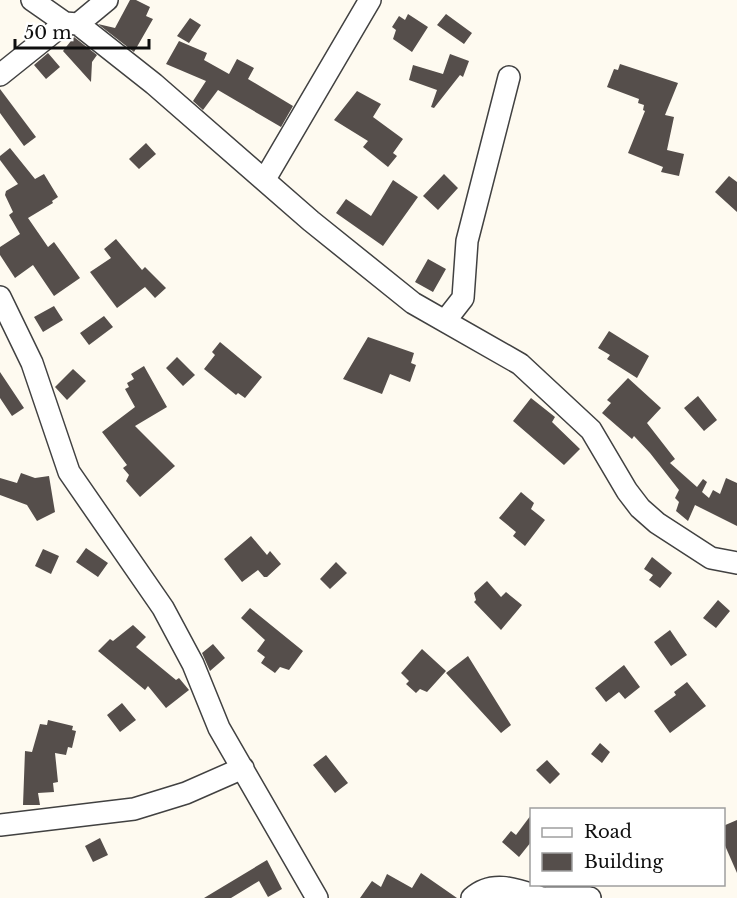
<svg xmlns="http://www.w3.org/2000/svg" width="737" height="898" font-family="'Libre Baskerville',serif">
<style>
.building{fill:#554e4b}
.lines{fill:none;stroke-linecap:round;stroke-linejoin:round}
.street-casing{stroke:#414141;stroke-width:24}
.street{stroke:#fff;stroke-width:21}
</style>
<rect width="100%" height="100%" fill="#fefaf0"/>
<path class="building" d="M130,0H136L150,7L146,16L153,19L134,52L98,24L115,28Z
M408,14L428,27L412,52L393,39L396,30L392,27L399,16L405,20Z
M446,14L472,33L464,44L437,25Z
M190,18L201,25L189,43L177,36Z
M74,37L97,55L92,62L91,82L63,51Z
M179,41L207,53L204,60L229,74L237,59L254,68L248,79L293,106L281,127L218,90L203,110L193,101L206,81L166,64Z
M48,53L60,67L46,79L34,65Z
M450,54L469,61L463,77L460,75L434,108L431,107L437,90L409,80L413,65L443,74Z
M620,64L678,83L665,115L674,117L667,150L684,154L679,176L661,172L663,167L628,153L645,111L643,110L644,105L638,103L639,99L607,87L614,69L618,70Z
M0,89L36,137L24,146L0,113Z
M357,91L381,104L373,117L403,139L393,153L397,156L388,167L363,147L368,141L334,120Z
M146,143L156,154L139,169L129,159Z
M10,148L35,179L44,174L58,197L52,201L53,203L28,218L48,247L54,242L80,278L54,296L33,265L15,278L0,255V247L20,234L9,215L13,212L5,195L6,191L18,184L0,160V156Z
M444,174L458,188L438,210L423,196Z
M729,176L737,182V212L715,192Z
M393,180L418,197L383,246L336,213L346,199L371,216Z
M116,239L142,270L145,267L166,288L155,298L145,287L117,308L90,272L111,258L104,249Z
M428,259L446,269L433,292L415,282Z
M54,306L63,320L43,332L34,317Z
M104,316L113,327L89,345L80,333Z
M609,331L649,356L637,378L607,359L610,355L598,348Z
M368,337L414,353L411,363L416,365L410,382L390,374L382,394L343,379Z
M220,342L262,377L245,398L238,393L236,395L204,369L215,355L212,352Z
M177,357L195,375L183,386L166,368Z
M144,366L167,407L135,426L175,466L140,497L126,481L129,475L123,468L127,465L102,432L135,407L125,389L129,387L127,383L134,379L131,374Z
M73,369L86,381L67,400L55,387Z
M0,372L24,408L12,416L0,398Z
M628,378L661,408L647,423L675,459L670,463L697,487L703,479L707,482L702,492L709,498L713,490L720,494L726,478L737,483V526L695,505L688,521L676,511L679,502L675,498L679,490L650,453L634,436L632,439L602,413L611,403L607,400Z
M698,396L717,420L704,431L684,408Z
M531,398L555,417L552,422L580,449L564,465L513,421Z
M21,473L35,478L49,476L55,512L37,521L27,505L0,495V478L17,483Z
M521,492L534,503L531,509L545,520L525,546L513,536L516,532L499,518Z
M251,536L267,555L270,551L281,564L267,577H264L258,570L242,582L224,559Z
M86,548L108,563L98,577L76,562Z
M43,549L59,556L51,574L35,566Z
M652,557L672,573L660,588L649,580L653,575L644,569Z
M336,562L347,573L330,589L320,579Z
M487,581L501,597L506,592L522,605L501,630L474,602L476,600L474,593Z
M718,600L730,611L716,628L703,618Z
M250,608L303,651L289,670L280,667L275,673L261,663L265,657L257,651L265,640L241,618Z
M133,625L146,637L136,647L176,680L179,678L189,690L166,708L148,686L145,690L98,651L110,639L113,641Z
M670,630L687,655L671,666L654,642Z
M213,644L225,658L210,671L202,653Z
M422,649L446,671L427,692L420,689L416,693L406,684L409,681L401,673Z
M468,656L511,725L501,733L446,673Z
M624,665L640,687L625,699L619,692L606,702L595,688Z
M687,682L706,706L670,733L654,711L676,695L674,692Z
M122,703L136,720L120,732L107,715Z
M48,720L73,726L72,730L76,731L72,748L68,747L66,755L55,753L58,782L53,783L54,792L38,793L40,805H23L25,751L32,752L40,724L47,725Z
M600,743L610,752L602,763L591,754Z
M326,755L348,783L335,793L313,765Z
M547,760L560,774L550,784L536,770Z
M531,815V842L519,857L502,842L511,831L516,835Z
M737,820V873L723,841V826Z
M100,838L108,855L93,862L85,846Z
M267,860L282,889L268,897L259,881L231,898H204Z
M421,873L457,898H360L372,881L381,887L387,874L412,888Z"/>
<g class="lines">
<g class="street-casing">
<path id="street" d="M32,0L65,23L78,24L154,84L311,221L413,303L520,364L591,430L627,491L640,508L657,523L711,558L737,563
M78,24L107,0
M0,75L65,23
M265,179L370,0
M0,297L32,363L69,472L163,608L193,664L219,728L317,898
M445,321L463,298L467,241L509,77
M0,825L134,809L186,793L243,768
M472,898C493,879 518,890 542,898
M546,898H590"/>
</g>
<use href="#street" class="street"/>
</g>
<rect x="530" y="808" width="195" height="78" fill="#ffffff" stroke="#9f9f9f" stroke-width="1.5"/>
<rect x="542" y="828" width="30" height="9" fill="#ffffff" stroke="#9f9f9f" stroke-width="1.5"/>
<text x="584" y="838" font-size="18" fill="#0e0e0e">Road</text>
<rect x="542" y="853" width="30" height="18" fill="#554e4b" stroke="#9f9f9f" stroke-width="1.5"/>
<text x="584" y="868" font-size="18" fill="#0e0e0e">Building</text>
<path d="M15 39v9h134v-9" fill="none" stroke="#0e0e0e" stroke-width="3"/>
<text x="24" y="39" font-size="18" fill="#0e0e0e" stroke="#ffffff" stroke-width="4.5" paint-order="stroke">50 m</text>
</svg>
